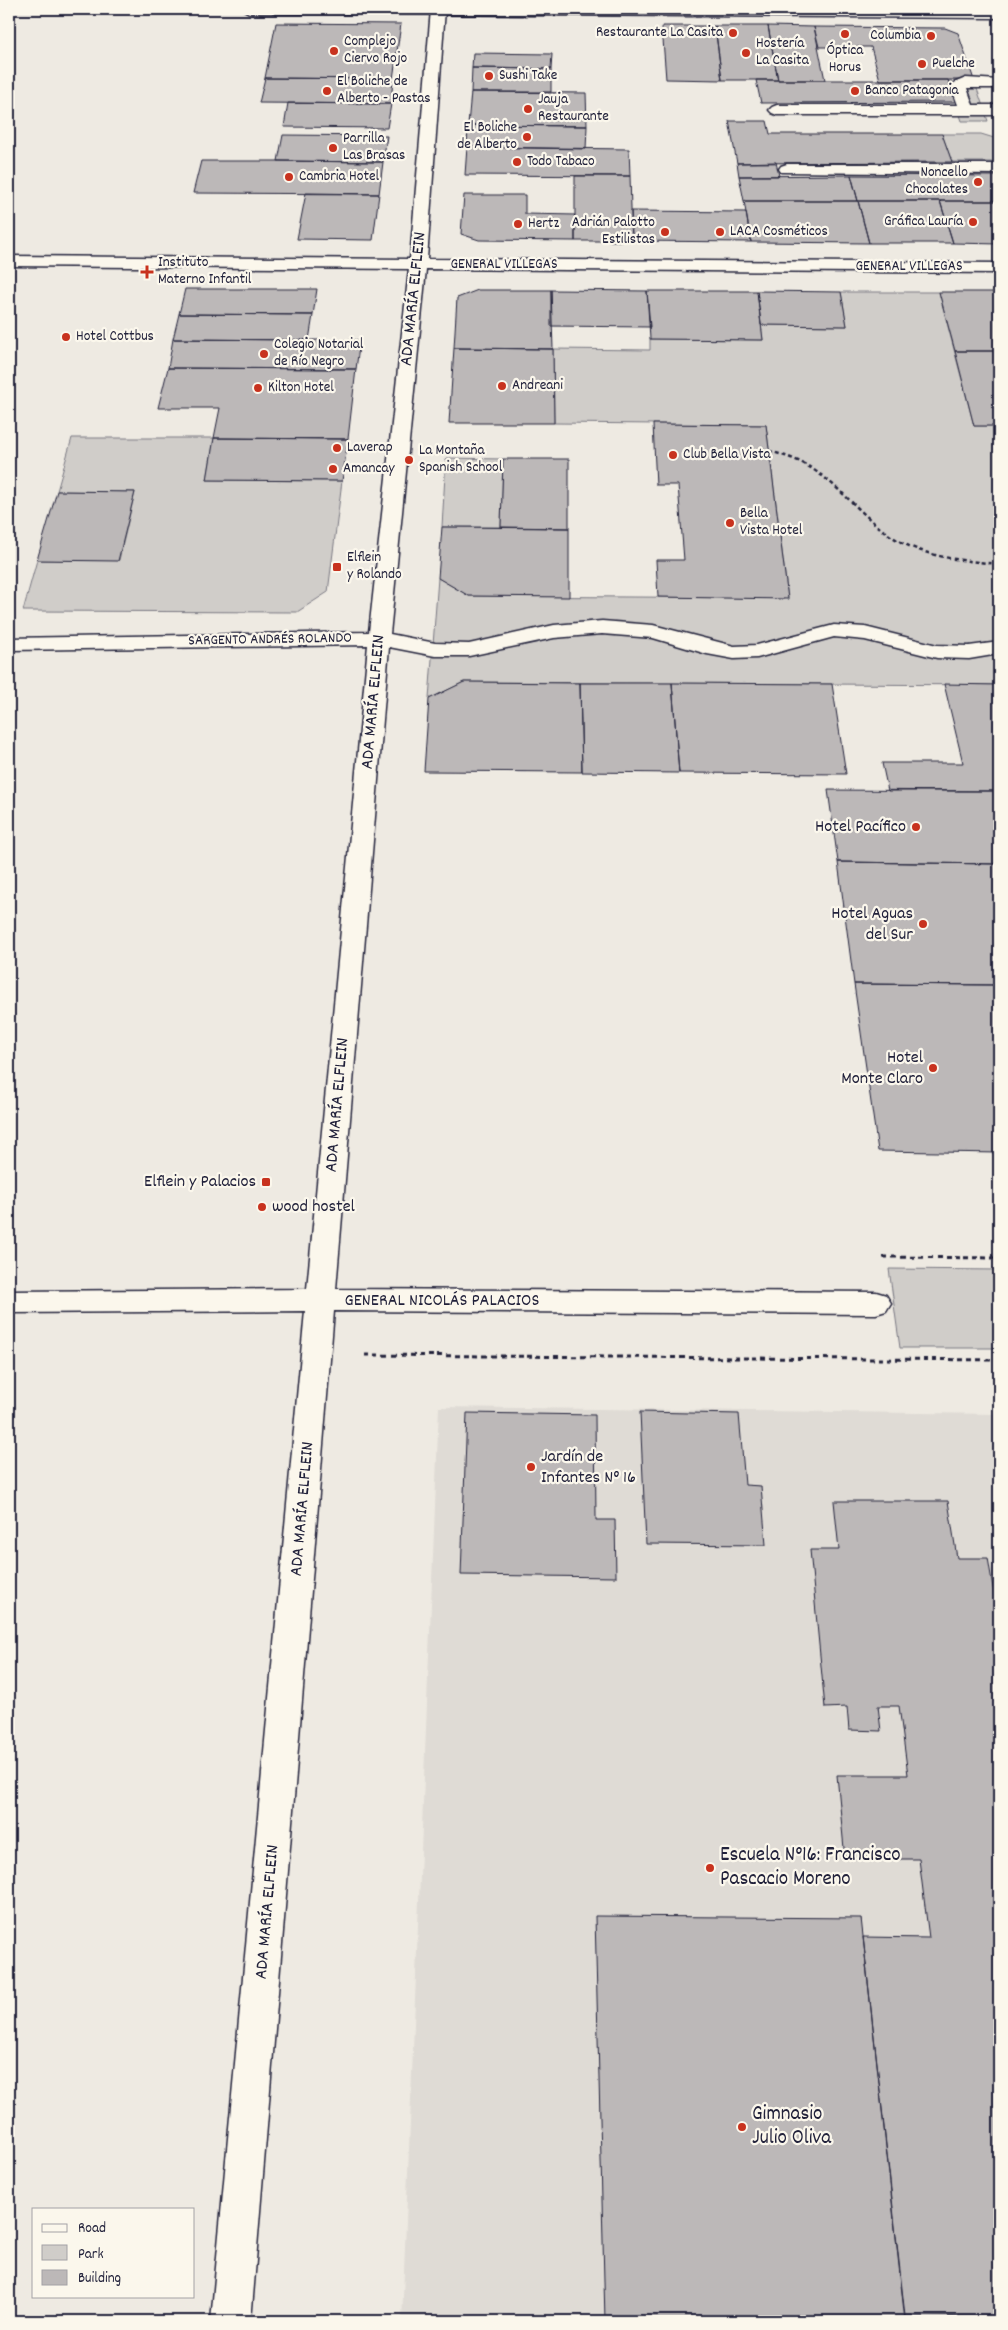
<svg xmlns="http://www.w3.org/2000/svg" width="1008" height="2330" font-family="Dekko,sans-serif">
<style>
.built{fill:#dfdbd5}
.green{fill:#d0cdc9;stroke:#797882}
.building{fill:#bcb8b8;stroke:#22223b}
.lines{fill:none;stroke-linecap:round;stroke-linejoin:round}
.service-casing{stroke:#22223b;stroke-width:3}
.minor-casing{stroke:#22223b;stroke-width:3}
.tertiary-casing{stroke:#22223b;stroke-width:3}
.path-far1{stroke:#22223b;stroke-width:2.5;stroke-dasharray:4 3;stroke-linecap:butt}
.path{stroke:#22223b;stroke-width:3;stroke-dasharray:5 4;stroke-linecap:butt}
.service{fill:#fbf7ec;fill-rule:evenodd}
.minor{fill:#fbf7ec;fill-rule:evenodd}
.tertiary{fill:#fbf7ec;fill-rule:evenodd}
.poi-dot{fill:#c8321e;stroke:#fbf7ec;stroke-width:2}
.labels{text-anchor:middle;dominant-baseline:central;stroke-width:4.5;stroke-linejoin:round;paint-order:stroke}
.far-poi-label{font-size:15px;fill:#22223b;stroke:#fbf7ec;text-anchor:start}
.far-street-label{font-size:15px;fill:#22223b;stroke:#fbf7ec}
.street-label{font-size:18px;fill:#22223b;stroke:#fbf7ec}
.poi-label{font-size:18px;fill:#22223b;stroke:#fbf7ec;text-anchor:end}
.near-poi-label{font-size:21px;fill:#22223b;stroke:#fbf7ec;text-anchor:start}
</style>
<rect width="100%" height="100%" fill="#eeeae2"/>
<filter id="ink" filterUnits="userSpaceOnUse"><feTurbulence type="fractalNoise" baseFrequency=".02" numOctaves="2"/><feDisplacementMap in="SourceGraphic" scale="10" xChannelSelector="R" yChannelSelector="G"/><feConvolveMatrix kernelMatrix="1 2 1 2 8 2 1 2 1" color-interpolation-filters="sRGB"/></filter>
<g filter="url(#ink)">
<path class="built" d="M439,1407L999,1414V2321H402Z"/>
<path class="green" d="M948,80H974L988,121H962Z
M942,134H981L994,138L999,159L993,162H952Z
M841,292H939L974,426H999V685L464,682L429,699L438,578L469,596L788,598L766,425L554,423L553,349L650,350V339L763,340L761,325L847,326Z
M72,438H214L207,480L342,481L328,592L297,612L23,611L37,560H119L135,492L57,491Z
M446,458L503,459L501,527H442Z
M889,1269L999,1270V1348H900Z"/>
<path class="building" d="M276,23L401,24L393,79L265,78Z
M662,26H715L722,80L666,79Z
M715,26H768L778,80H722Z
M768,26L814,27L825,80H778Z
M814,27L945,28L958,33L974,80H880L871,47H819Z
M473,53L552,54L551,69L472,68Z
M472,68L551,69V92H471Z
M265,78L393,79L391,104L259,103Z
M756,80H948L955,102L761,103Z
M471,92L586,93L587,126L468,125Z
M288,103L391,104L387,128L284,127Z
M729,121H767L770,134H942L952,162L737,163Z
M468,125L587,126L586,149L467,147Z
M283,135L387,136L383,162L278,161Z
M467,147L629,149L630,176L465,175Z
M201,161H278L383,162L379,194L193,193Z
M776,162L779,176H739L737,163Z
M851,175L999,176V201H858Z
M851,175L858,201H744L739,176Z
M575,176H630L632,241H575Z
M306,193L379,194L373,240L297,239Z
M464,195H525V214L575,215V241L479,240L461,234Z
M744,201H858L869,243L751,242Z
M858,201H940L953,243H869Z
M940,201H999V244L953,243Z
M631,211L746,212L751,242L632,241Z
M185,289H317L313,315L179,314Z
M478,290H551L553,349L454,348L457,298Z
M551,290L647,291L650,327L551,326Z
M647,291H757L763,340L650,339Z
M757,291L841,292L847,326L761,325Z
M939,292H999V351H955Z
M179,314L313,315L309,340L173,339Z
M173,339L309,340H360L356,369L168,368Z
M454,348L553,349L554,423H449Z
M955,351H999V426H974Z
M168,368L356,369L348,439L214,438L220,408H158Z
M653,424L766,425L788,599L658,597L656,560H684L678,485H656Z
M214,438L348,439L342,481L207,480Z
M503,459H569V528L501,527Z
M57,491L135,492L118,561L37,560Z
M442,527L569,528V597L469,596L438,578Z
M464,682L580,683L582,772L424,771L429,699Z
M580,683H672L679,773L582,772Z
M672,683L832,684L846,774L679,773Z
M944,684L999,685V791H888L882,763H963Z
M828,790L999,791V864L838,862Z
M838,862L999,864V985L854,984Z
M854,984L999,985V1153L878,1151Z
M640,1412L739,1414L745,1485L761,1486L766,1545L646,1544Z
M467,1413L595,1415L596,1520H615L616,1577L461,1575Z
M834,1501H948L957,1558H988L999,1623V2317L905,2316L863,1937L929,1938L919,1859H845L837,1775H908L899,1706H878L881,1731L849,1730L847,1707L825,1708L810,1550H839Z
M595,1916L861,1918L905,2321H605Z"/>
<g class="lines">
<g class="service-casing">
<path id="service" d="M966,78L999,80V88H967L973,105H999V115H777L772,113L769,110L772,107L777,105H958L951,86L954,83Z
M787,164H999V174L781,172L779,169L781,166Z"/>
</g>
<g class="minor-casing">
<path id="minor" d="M431,9H445L427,259L999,263V273L426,269L390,634L435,643L469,644L554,625L602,621L653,625L734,646L757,645L834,625L865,627L937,645L969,646L999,642V654L969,659L937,658L865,640L834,637L757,658L734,659L707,654L653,638L602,634L554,638L469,656H435L389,647L336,1289L876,1292L886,1295L891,1303L886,1311L876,1314L334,1311L251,2321H211L305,1311L9,1313V1291L307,1289L368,645L9,650V638L369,632L409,269L9,266V256L410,259Z"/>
</g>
<g class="tertiary-casing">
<path id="tertiary" d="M242,9L999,10V18L249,13Z"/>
</g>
<path class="path-far1" d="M769,451C784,455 799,460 811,468C844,489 866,522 899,541C930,558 965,561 999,564"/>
<path class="path" d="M883,1257L999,1258
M365,1355L999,1360"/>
<use href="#service" class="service"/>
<use href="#minor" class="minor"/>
<use href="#tertiary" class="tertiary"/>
</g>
</g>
<g class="poi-dot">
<circle cx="733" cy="33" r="5"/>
<circle cx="845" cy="34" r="5"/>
<circle cx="931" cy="36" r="5"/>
<circle cx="334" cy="51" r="5"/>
<circle cx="746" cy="53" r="5"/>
<circle cx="922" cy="64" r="5"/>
<circle cx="489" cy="76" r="5"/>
<circle cx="327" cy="91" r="5"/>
<circle cx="855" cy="91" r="5"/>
<circle cx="528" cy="109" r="5"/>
<circle cx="527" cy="137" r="5"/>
<circle cx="333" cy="148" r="5"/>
<circle cx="517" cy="162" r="5"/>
<circle cx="289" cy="177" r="5"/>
<circle cx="978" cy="182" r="5"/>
<circle cx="973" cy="222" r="5"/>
<circle cx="518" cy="224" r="5"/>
<circle cx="665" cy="232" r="5"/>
<circle cx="720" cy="232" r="5"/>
<path d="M144.5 264.5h5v5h5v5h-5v5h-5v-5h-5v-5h5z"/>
<circle cx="66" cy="337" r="5"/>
<circle cx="264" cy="354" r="5"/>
<circle cx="502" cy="386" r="5"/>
<circle cx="258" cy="388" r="5"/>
<circle cx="337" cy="448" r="5"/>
<circle cx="673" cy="455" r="5"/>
<circle cx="409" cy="460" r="5"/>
<circle cx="333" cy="469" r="5"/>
<circle cx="730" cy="523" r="5"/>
<rect x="332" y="562" width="10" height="10" rx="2.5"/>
<circle cx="916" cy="827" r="5"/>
<circle cx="923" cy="924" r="5"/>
<circle cx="933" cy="1068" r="5"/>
<rect x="261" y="1177" width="10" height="10" rx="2.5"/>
<circle cx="262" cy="1207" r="5"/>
<circle cx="531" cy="1467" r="5"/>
<circle cx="710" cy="1868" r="5"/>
<circle cx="742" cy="2127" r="5"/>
</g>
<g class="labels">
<g class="far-poi-label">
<text x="723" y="33" text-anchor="end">Restaurante La Casita</text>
<text x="921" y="36" text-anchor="end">Columbia</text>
<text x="344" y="42">Complejo<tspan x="344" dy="17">Ciervo Rojo</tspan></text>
<text x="756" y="44">Hostería<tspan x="756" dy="17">La Casita</tspan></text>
<text x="845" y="51" text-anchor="middle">Óptica<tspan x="845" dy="17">Horus</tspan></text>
<text x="932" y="64">Puelche</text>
<text x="499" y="76">Sushi Take</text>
<text x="337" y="82">El Boliche de<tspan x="337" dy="17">Alberto - Pastas</tspan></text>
<text x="865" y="91">Banco Patagonia</text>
<text x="538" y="100">Jauja<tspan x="538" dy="17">Restaurante</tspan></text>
<text x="517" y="128" text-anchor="end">El Boliche<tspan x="517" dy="17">de Alberto</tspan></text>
<text x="343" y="139">Parrilla<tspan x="343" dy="17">Las Brasas</tspan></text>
<text x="527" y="162">Todo Tabaco</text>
<text x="968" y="173" text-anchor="end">Noncello<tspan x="968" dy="17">Chocolates</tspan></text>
<text x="299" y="177">Cambria Hotel</text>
<text x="963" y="222" text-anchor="end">Gráfica Lauría</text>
<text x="655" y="223" text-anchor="end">Adrián Palotto<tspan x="655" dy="17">Estilistas</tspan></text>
<text x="528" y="224">Hertz</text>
<text x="730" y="232">LACA Cosméticos</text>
<text x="158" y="263">Instituto<tspan x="158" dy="17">Materno Infantil</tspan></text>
<text x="76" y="337">Hotel Cottbus</text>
<text x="274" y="345">Colegio Notarial<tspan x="274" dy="17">de Río Negro</tspan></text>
<text x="512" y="386">Andreani</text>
<text x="268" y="388">Kilton Hotel</text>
<text x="347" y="448">Laverap</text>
<text x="419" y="451">La Montaña<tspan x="419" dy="17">Spanish School</tspan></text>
<text x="683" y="455">Club Bella Vista</text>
<text x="343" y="469">Amancay</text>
<text x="740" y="514">Bella<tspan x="740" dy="17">Vista Hotel</tspan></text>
<text x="347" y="558">Elflein<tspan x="347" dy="17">y Rolando</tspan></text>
</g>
<g class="far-street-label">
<text x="504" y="265">GENERAL VILLEGAS</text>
<text x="909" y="267">GENERAL VILLEGAS</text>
<text transform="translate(270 640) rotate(-1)">SARGENTO ANDRÉS ROLANDO</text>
</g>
<g class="street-label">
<text transform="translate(414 299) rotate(-84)">ADA MARÍA ELFLEIN</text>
<text transform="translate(374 702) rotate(-85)">ADA MARÍA ELFLEIN</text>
<text transform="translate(338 1105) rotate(-85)">ADA MARÍA ELFLEIN</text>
<text x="442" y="1301">GENERAL NICOLÁS PALACIOS</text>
<text transform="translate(303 1509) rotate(-85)">ADA MARÍA ELFLEIN</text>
<text transform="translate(268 1912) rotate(-85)">ADA MARÍA ELFLEIN</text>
</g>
<g class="poi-label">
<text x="906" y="827">Hotel Pacífico</text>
<text x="913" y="914">Hotel Aguas<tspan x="913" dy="21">del Sur</tspan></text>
<text x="923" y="1058">Hotel<tspan x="923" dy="21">Monte Claro</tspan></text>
<text x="256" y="1182">Elflein y Palacios</text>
<text x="272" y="1207" text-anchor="start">wood hostel</text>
<text x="541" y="1457" text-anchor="start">Jardín de<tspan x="541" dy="21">Infantes N° 16</tspan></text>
</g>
<g class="near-poi-label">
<text x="720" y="1856">Escuela N°16: Francisco<tspan x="720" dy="24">Pascacio Moreno</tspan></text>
<text x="752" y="2115">Gimnasio<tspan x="752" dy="24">Julio Oliva</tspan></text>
</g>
</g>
<rect width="1008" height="2330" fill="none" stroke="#fbf7ec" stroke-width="30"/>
<rect x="15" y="15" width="978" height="2300" fill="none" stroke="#22223b" stroke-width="2" filter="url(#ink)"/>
<rect x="32" y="2208" width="162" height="90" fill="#fbf7ec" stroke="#a4a2a5"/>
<rect x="42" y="2224" width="25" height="8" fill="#fbf7ec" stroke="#a4a2a5"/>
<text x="78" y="2232" font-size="15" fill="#22223b">Road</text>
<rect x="42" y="2245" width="25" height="15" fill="#d0cdc9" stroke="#a4a2a5"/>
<text x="78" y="2258" font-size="15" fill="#22223b">Park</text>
<rect x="42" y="2270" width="25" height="15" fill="#bcb8b8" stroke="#a4a2a5"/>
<text x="78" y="2282" font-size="15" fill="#22223b">Building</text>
</svg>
